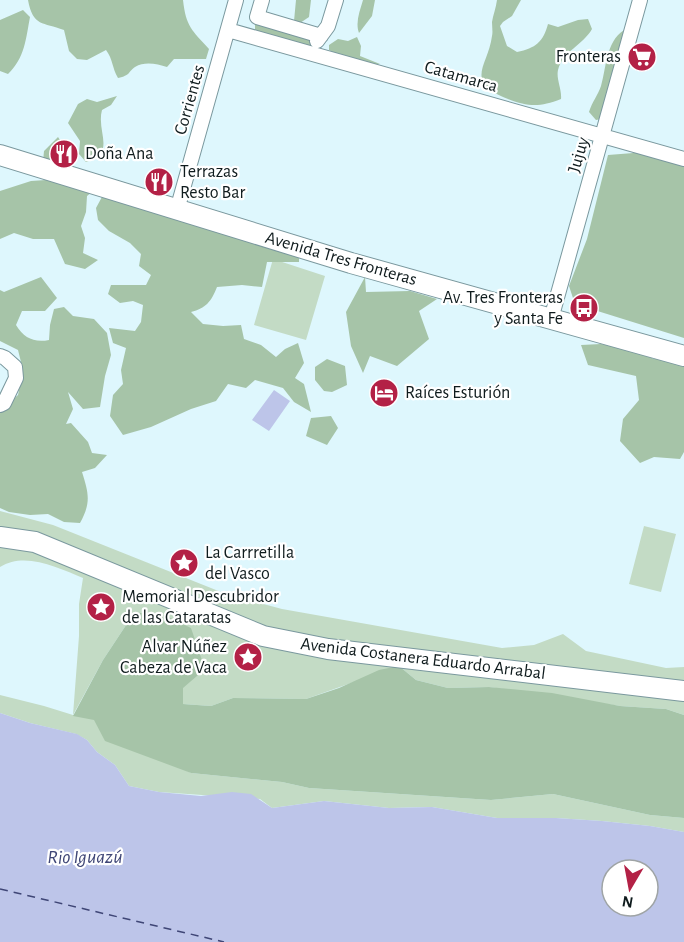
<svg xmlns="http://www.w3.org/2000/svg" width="684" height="942" font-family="'Alegreya Sans',sans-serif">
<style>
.green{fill:#c3dbc5}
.forest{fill:#a6c4a8}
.water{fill:#bdc5e9;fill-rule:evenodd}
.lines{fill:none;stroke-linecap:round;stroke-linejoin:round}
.ferry{stroke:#3f4676;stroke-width:1.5;stroke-dasharray:8 6;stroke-linecap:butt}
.minor-casing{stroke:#7a989e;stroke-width:16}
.secondary-casing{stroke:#7a989e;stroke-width:22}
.minor{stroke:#fff;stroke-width:14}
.secondary{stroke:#fff;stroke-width:20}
.labels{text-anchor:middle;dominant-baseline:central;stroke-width:4.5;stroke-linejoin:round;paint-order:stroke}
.poi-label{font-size:18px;fill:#0f1b1d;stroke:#fff;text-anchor:start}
.street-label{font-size:18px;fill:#0f1b1d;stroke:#fff}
.water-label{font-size:20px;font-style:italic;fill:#3f4676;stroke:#fff}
</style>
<rect width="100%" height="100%" fill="#def7fd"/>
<path class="green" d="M273,259L325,276L306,340L254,325Z
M0,511L53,525L226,594L282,609L502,648L534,645L563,634L586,651L666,668L684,667V715L666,709L620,706L489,687L448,688L416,680L399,666L306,699L233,698L211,706L183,704L182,688L134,613L103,660L73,715L94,719L191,773L282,782L309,788L491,800L553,794L650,815L684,818V832L650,826L602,821L556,818H497L432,807L389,808L324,801L272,808L260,799L159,792L129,786L115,765L97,752L87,740L76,734L30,723L0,713V695L44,706L73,715L79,636V604L83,578C59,568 25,551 0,567Z
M644,526L676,534L661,592L629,584Z"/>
<path class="forest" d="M28,0H183C186,27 192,30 209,49L206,59H174L167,67C157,64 145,61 135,67C127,73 131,75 118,78C112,68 113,59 106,50L87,60L77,59L69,51L64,30C43,22 33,27 28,0Z
M296,0H311L309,17L300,23L294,21Z
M363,0H375L372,16L359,33C355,22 360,11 363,0Z
M497,0H521L512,16L503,22L500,26L507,46L517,52C536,48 543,42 548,24L558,27L578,20L588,19L592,29C583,45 563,51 558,70C556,79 562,89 561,99C540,107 529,107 508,99C463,81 488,67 492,36C493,32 492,27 492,22C493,15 496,8 497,0Z
M23,10L30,17C26,38 25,58 8,74L0,71V20Z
M259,22L289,27L319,44L314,47L277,39L255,30V25Z
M628,28L607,118L596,120L589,112C592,102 598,95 601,86C607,65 606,38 628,28Z
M357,37L361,46L360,56L380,64C362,66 344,59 329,50V45L338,39L348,41Z
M117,96L111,105L102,110C96,132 117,153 86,162L79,154L80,141L68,123L78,104L87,99L97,102Z
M58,137L64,146L74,149L65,156L43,162L44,151Z
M646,152L684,163V338L575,304L569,286L587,239L608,155Z
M61,179L93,191L87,196L86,212L81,226L85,238L83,253L98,260L85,269L65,264L54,239H33L14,233L0,239V191L31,181Z
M103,195L299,254V262H267L262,287L242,285L217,287C211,302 206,308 191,312L203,324L223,326L241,325L244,339L261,345L276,357L285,349L298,343L304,363L295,378L304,384L311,412L294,402L283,388L255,380L246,388L228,384L216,401L191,409L151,427L123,435L110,416L113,395L123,384L121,370L126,348L113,343L109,328L135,331L141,322L143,305L133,301L120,303L108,294L111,285H146L151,275L139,266L141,254L130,243L109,231L98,220L96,208Z
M41,277L57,298L45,311H22L16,325C24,338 34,343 49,340L50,325L54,309L64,307L73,316L94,319L107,333L111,355L105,376L100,407L83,409L68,392L73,409L66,424L71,423L88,442L92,453L107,455L95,468L82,472C89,494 91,503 80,523L64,522L48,514L30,515L9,512L0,508V411L18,395L23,370L18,350L0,341V290L4,292Z
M365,277L366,292L410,291L437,299L419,311L429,339L397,366L370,356L363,373L351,346L346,312Z
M601,344L632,349L654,359L676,358L684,360V452L680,459L654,457L640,463L620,441L623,419L639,400L636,376L588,365L581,345Z
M327,359L345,366L347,385L332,392L324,391L315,380V367Z
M331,416L338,428L327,445L306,436L311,418Z
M134,613H160L191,628L205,669L183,688V704L211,706L233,698L306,699L339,688L379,670L399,666L416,680L448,688L489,687L552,693L620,706L666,709L684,715V818L650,815L553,794L491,800L309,788L282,782L191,773L105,741L94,720L73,716L103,660Z"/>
<path class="water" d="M274,390L290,401L269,431L252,420Z
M0,713L30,723L77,734L87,740L97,752L115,765L129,786L159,792L201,796L232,792L251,794L272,808L324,801L389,808L432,807L497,818H556L602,821L650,826L684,832V942H0ZM612,870H648V906H612Z"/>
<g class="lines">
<path class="ferry" d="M0,889L224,942"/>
<g class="minor-casing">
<path id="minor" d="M262,0L257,17L321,36
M228,30L684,159
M317,41L328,26L336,0
M177,210L236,0
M551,319L640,0
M0,356L5,358L15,367L16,378L4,403L0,405"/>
</g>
<g class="secondary-casing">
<path id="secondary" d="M0,155L351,263L684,356
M0,537L35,542L263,636L328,649L684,691"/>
</g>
<use href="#minor" class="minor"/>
<use href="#secondary" class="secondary"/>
</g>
<defs>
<g id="supermarket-disc" transform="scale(1.5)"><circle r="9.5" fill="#b32146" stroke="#fff"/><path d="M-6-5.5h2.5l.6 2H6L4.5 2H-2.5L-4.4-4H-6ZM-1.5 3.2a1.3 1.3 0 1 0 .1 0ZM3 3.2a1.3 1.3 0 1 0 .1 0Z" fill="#fff"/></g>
<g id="restaurant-disc" transform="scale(1.5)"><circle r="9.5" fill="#b32146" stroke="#fff"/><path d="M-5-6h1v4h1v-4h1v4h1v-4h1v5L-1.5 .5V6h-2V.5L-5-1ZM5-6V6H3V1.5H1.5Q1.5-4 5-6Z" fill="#fff"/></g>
<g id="bus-disc" transform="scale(1.5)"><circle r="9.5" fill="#b32146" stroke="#fff"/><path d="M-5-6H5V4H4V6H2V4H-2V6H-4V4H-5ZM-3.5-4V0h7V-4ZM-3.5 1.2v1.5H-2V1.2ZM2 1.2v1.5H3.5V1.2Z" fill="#fff"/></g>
<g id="hotel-disc" transform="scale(1.5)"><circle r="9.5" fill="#b32146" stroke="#fff"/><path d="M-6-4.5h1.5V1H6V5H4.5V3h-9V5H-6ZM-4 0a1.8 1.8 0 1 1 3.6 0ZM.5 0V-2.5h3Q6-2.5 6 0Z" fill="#fff"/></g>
<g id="sight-disc" transform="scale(1.5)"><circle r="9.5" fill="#b32146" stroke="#fff"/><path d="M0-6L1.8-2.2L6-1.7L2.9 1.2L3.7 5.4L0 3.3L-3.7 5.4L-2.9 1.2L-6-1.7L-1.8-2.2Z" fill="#fff"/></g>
</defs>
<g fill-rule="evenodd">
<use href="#supermarket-disc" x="642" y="57"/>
<use href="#restaurant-disc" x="64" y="154"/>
<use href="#restaurant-disc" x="159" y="182"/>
<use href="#bus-disc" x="584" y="308"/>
<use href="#hotel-disc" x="384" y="393"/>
<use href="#sight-disc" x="184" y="563"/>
<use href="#sight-disc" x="101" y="607"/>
<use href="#sight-disc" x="248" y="657"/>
</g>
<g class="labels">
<g class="poi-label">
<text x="621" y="57" text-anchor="end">Fronteras</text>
<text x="85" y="154">Doña Ana</text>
<text x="180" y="172">Terrazas<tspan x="180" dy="21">Resto Bar</tspan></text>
<text x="563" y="298" text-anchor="end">Av. Tres Fronteras<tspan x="563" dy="21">y Santa Fe</tspan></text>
<text x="405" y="393">Raíces Esturión</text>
<text x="205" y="553">La Carrretilla<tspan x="205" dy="21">del Vasco</tspan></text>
<text x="122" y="597">Memorial Descubridor<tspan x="122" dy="21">de las Cataratas</tspan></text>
<text x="227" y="647" text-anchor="end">Alvar Núñez<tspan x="227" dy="21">Cabeza de Vaca</tspan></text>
</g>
<g class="street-label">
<text transform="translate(461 77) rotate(16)">Catamarca</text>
<text transform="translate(190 100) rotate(-74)">Corrientes</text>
<text transform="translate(579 155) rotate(-74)">Jujuy</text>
<text transform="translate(341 259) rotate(16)">Avenida Tres Fronteras</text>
<text transform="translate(423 659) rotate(7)">Avenida Costanera Eduardo Arrabal</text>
</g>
<g class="water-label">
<text x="85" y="857">Rio Iguazú</text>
</g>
</g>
<g transform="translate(630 888) rotate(190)"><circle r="28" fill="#ffffff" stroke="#9fa4a5" stroke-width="1.5"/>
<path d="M0-4.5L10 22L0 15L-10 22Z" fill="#b32146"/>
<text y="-9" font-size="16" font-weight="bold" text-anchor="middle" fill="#0f1b1d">N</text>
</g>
</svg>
